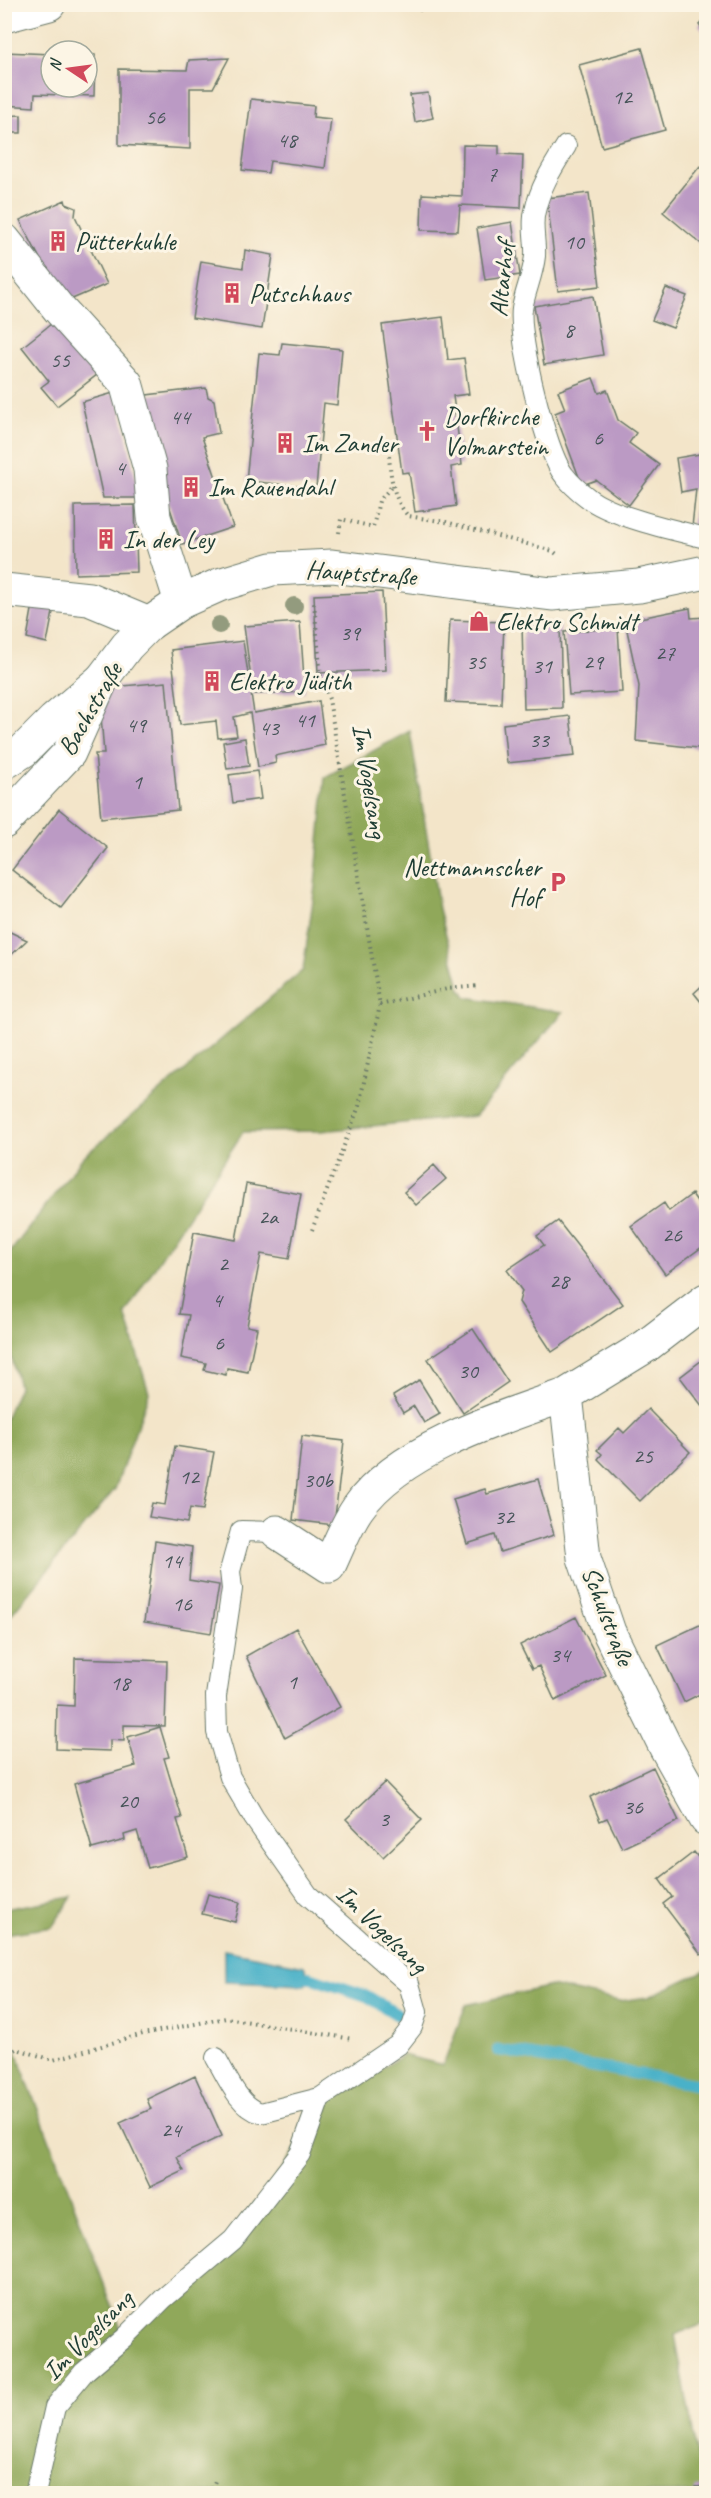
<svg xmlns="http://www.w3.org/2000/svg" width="711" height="2498" font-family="Caveat,sans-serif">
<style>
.forest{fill:#90a85a;stroke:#587247;stroke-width:1.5}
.water{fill:#49b1c8;stroke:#34777e;stroke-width:1.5}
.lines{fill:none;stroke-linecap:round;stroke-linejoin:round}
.stream{stroke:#49b1c8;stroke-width:12}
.building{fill:#bb9ac4}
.service-casing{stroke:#697868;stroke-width:22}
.minor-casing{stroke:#697868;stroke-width:35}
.tertiary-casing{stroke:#697868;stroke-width:35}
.path{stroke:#697868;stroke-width:4;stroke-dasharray:1.5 4.5;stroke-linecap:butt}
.service{stroke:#fff;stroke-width:20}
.minor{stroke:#fff;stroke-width:33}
.tertiary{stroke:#fff;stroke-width:33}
.tree{fill:#939b7e}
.labels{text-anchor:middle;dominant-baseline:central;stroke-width:6;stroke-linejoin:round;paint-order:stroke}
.number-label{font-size:22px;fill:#465458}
.poi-label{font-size:26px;fill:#1f3d34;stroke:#fcf5e5;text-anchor:start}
.street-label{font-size:26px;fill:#1f3d34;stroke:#fcf5e5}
</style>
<rect width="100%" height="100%" fill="#fcf5e5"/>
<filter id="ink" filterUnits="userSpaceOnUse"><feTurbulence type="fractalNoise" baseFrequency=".0167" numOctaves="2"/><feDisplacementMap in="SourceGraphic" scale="12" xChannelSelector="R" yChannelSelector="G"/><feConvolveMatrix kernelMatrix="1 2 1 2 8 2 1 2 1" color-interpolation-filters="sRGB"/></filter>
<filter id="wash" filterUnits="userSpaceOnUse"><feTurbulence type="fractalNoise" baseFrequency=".008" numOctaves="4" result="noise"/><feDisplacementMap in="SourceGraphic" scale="24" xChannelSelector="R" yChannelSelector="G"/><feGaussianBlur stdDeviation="1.35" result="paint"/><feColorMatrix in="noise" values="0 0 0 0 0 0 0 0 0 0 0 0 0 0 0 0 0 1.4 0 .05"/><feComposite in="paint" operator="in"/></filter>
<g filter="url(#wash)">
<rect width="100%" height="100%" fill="#f3e5c9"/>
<path class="forest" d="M410,731L439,909L460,987L466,997L563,1012L475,1116L321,1131L243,1132L125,1313L149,1393L115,1489L5,1622V1419L19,1387L5,1332V1259L83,1157L303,970L315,886L325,777Z
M72,1897L52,1927L5,1934V1909Z
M706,1970V2323L675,2335L704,2493H5L4,2046H14L124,2337L233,2240L327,2102L403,2055L443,2065L466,2005L551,1986L620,2001L648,1997Z"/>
<path class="water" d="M224,1950L304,1966L309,1977L305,1985L224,1982Z"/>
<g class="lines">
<path class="stream" d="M309,1977L367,1996L401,2017
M498,2050L706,2086"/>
</g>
<g id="blocks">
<path class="building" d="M415,4H431L420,11Z
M706,19V35L699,25Z
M642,48L665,130L602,147L579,65Z
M4,52L51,54V87H87V55H95L94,96L35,94L34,107L4,105Z
M229,58L213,88H190V149L119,145V69L187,70L189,60Z
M428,93L433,118L415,122L410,95Z
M251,99L314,106L313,117L331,119L325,168L270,161L268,173L242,170Z
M21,115V133H4V116Z
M463,145L499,146V154L523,155L521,208L460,205L458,231L421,230L422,194L462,196Z
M700,166L706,171V248L663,212Z
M589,193L600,286L558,291L547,198Z
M65,200L66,204L76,208L75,216L107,284L63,303L20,220Z
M512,222L520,275L485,280L477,228Z
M245,250L273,255L262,329L192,318L201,261L243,268Z
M666,288L687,296L673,328L652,320Z
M593,296L603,355L544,365L534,306Z
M443,317L448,360L464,358L469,394L453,396L462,465L451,467L456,506L415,512L409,472L402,473L382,325Z
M56,320L98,374L57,406L41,387L49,381L22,347Z
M282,343L342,349L337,405L324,403L316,488L246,481L259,353L280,355Z
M593,378L599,393L607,390L618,420L636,433L629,443L659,465L629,505L596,480L582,485L555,413L565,409L558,391Z
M206,388L208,397L214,400L219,433L202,437L233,527L182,544L150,448L138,396Z
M117,392L140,498H103L82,402Z
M706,453V528L692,527L696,489L681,492L676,458Z
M135,505L137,572L76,574L75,506Z
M382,592L386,670L318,673L314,595Z
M33,604L54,607L47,643L27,638Z
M690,608L691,618L706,617V749L636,741L639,686L625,621Z
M450,620L504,622L501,704L446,702Z
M300,622L305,692L253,694L244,626Z
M522,623H560L562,708L524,709Z
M618,628L622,692L569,695L564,632Z
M243,641L254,713L319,701L325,745L275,756L276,763L258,767L250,713L234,717L237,736L218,738L216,721L180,725L171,650Z
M166,682L178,810L101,818L95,754H104L100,703L112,687Z
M570,716L575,756L507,763L503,724Z
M245,738L249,766L227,769L223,742Z
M257,771L261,799L233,803L229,775Z
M59,809L108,848L61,908L12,870Z
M4,929L27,940L6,960L4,958Z
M706,982V1008L694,993Z
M434,1165L446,1179L416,1205L404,1192Z
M246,1184L301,1194L289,1259L261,1254L247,1326L257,1328L248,1372L227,1368L226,1375L204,1370L206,1363L181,1358L189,1315L179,1314L194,1232L236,1240Z
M692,1194L706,1214V1244L665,1274L631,1226L664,1203L669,1211Z
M558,1221L623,1304L552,1352L519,1302L522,1291L507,1270L544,1245L537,1236Z
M473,1329L508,1382L463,1413L428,1359Z
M706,1357V1411L680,1377Z
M419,1380L440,1414L424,1423L414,1406L403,1413L393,1396Z
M648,1409L690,1452L640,1501L598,1459L602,1454L597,1450L619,1428L624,1433Z
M302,1436L344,1441L334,1525L293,1520Z
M175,1446L214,1452L203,1510L190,1508L187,1523L149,1517L152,1503L165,1505Z
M538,1479L554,1535L500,1552L495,1535L467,1544L453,1499L485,1489L487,1494Z
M155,1541L192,1547L189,1580L219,1585L211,1633L144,1622Z
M576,1617L606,1675L555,1701L539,1666L532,1669L520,1645Z
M706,1622V1691L684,1702L657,1645Z
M296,1628L340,1707L285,1738L246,1656Z
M75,1658L167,1661L165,1726L124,1725V1741L110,1740V1751L56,1749L57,1705L74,1706Z
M160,1727L169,1757L164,1758L182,1818L177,1819L188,1857L148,1868L137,1831L124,1835L125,1840L92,1849L74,1784L136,1766L128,1737Z
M653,1767L679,1821L622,1848L607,1818L600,1821L590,1797Z
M385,1782L422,1820L383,1857L346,1819Z
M694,1852L706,1868V1950L701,1954L663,1904L672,1897L659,1879Z
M208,1894L240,1902L235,1922L202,1914Z
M195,2076L222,2136L177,2157L184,2171L150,2187L120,2123L151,2109L147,2099Z
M706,2486V2494H695V2487Z"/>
</g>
</g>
<g filter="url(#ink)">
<use href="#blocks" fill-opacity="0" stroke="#697868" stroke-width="1.5"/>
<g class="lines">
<g class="service-casing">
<path id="service" d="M566,146C553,167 540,187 535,211C531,225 536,242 535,256C533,275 525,291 522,309C518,337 546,453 564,475C570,483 579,491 587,497C609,516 677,531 706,538
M216,2058C227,2077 239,2107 261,2113L320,2098
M35,2494L55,2407L84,2372L124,2338L164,2298L233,2240L300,2154L320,2098L398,2045L412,2027L417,2012L409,1984L308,1895L254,1818L230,1777L217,1732L216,1696L232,1589L230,1571L241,1531L277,1532"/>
</g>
<g class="minor-casing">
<path id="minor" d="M4,16L49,4
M4,240L59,309L126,383L150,469L154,517L181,602
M4,590L89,599L149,624
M4,763L23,751L54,720L102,679
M706,1300L646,1346L566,1395L584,1558L609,1632L666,1748L706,1819
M277,1532L329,1566C338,1547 346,1525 358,1508C398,1450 501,1417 566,1395"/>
</g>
<g class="tertiary-casing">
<path id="tertiary" d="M4,822L69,753L102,679L127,646L149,624L181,602L219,585L272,569L332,566L552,594L639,586L706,572"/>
</g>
<path class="path" d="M389,456C391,480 393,498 408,516L446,522L553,551L559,556
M339,533L341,519L373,527L379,501L392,486
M380,1005L447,989L479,986
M312,1230L359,1106L380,1005L329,699L321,677L314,603
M4,2056L17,2049L53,2060L143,2034L226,2018L352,2039
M210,2494L215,2481"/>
<use href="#service" class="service"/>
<use href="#minor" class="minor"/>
<use href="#tertiary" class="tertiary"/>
</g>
<g class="tree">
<circle cx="294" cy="606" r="9"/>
<circle cx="219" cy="625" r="9"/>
</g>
</g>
<defs>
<g id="building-bare" transform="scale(1.62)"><path d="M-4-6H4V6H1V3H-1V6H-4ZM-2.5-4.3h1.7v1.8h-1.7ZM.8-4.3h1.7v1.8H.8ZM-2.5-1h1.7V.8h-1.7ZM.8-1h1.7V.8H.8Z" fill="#d1495b" stroke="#fcf5e5" stroke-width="2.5" paint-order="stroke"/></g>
<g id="church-bare" transform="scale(1.62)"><path d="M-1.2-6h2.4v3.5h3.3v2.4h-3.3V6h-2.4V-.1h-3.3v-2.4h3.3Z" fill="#d1495b" stroke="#fcf5e5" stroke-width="2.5" paint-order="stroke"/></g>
<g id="shop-bare" transform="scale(1.62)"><path d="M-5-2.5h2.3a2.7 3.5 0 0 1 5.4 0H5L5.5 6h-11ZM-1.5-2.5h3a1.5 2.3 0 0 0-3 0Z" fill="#d1495b" stroke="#fcf5e5" stroke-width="2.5" paint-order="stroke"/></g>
<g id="parking-bare" transform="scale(1.62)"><path d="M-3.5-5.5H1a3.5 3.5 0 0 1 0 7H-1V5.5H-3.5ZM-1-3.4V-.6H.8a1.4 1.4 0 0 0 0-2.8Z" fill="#d1495b" stroke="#fcf5e5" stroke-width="2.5" paint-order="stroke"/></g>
</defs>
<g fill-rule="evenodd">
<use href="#building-bare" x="58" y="241"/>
<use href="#building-bare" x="232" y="293"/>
<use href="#church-bare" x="427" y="431"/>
<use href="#building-bare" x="285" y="443"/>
<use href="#building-bare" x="191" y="487"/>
<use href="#building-bare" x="106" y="539"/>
<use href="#shop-bare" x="479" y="621"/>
<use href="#building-bare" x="212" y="681"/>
<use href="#parking-bare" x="558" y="882"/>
</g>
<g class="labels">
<g class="number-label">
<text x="622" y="97">12</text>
<text x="155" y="117">56</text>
<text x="287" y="140">48</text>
<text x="492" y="174">7</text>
<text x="574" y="242">10</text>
<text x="569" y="330">8</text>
<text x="60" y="360">55</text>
<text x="180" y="417">44</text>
<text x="598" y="438">6</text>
<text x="120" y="468">4</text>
<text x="350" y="633">39</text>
<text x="665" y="653">27</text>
<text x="476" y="662">35</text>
<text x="593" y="662">29</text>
<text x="542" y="666">31</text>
<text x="305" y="720">41</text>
<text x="136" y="725">49</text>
<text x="269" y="728">43</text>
<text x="539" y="740">33</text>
<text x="137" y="782">1</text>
<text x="268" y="1217">2a</text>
<text x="672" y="1235">26</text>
<text x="223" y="1264">2</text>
<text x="559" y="1281">28</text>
<text x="217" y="1300">4</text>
<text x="219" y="1343">6</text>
<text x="468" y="1371">30</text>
<text x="643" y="1456">25</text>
<text x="189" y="1477">12</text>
<text x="318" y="1480">30b</text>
<text x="504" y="1517">32</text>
<text x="172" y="1561">14</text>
<text x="182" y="1604">16</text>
<text x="560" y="1655">34</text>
<text x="292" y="1682">1</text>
<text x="120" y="1683">18</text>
<text x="128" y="1801">20</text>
<text x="633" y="1807">36</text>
<text x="384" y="1819">3</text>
<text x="171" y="2130">24</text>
</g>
<g class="poi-label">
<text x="75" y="241">Pütterkuhle</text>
<text x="249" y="293">Putschhaus</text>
<text x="444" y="416">Dorfkirche<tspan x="444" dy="30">Volmarstein</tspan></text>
<text x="302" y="443">Im Zander</text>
<text x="208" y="487">Im Rauendahl</text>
<text x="123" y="539">In der Ley</text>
<text x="496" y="621">Elektro Schmidt</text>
<text x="229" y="681">Elektro Jüdith</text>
<text x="541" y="867" text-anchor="end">Nettmannscher<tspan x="541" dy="30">Hof</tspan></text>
</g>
<g class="street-label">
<text transform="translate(502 279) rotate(-84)">Altarhof</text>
<text transform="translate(361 573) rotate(4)">Hauptstraße</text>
<text transform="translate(90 709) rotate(-60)">Bachstraße</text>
<text transform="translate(370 781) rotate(81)">Im Vogelsang</text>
<text transform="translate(608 1616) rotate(69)">Schulstraße</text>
<text transform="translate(382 1929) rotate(44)">Im Vogelsang</text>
<text transform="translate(88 2335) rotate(-45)">Im Vogelsang</text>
</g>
</g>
<rect width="711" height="2498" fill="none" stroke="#fcf5e5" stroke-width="24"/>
<g transform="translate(69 69) rotate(283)"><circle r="28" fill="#fcf5e5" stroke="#a4ab9e" stroke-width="1.5"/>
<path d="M0-4.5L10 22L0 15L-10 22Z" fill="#d1495b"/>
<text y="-9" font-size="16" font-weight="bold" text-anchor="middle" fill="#1f3d34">N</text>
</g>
</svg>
